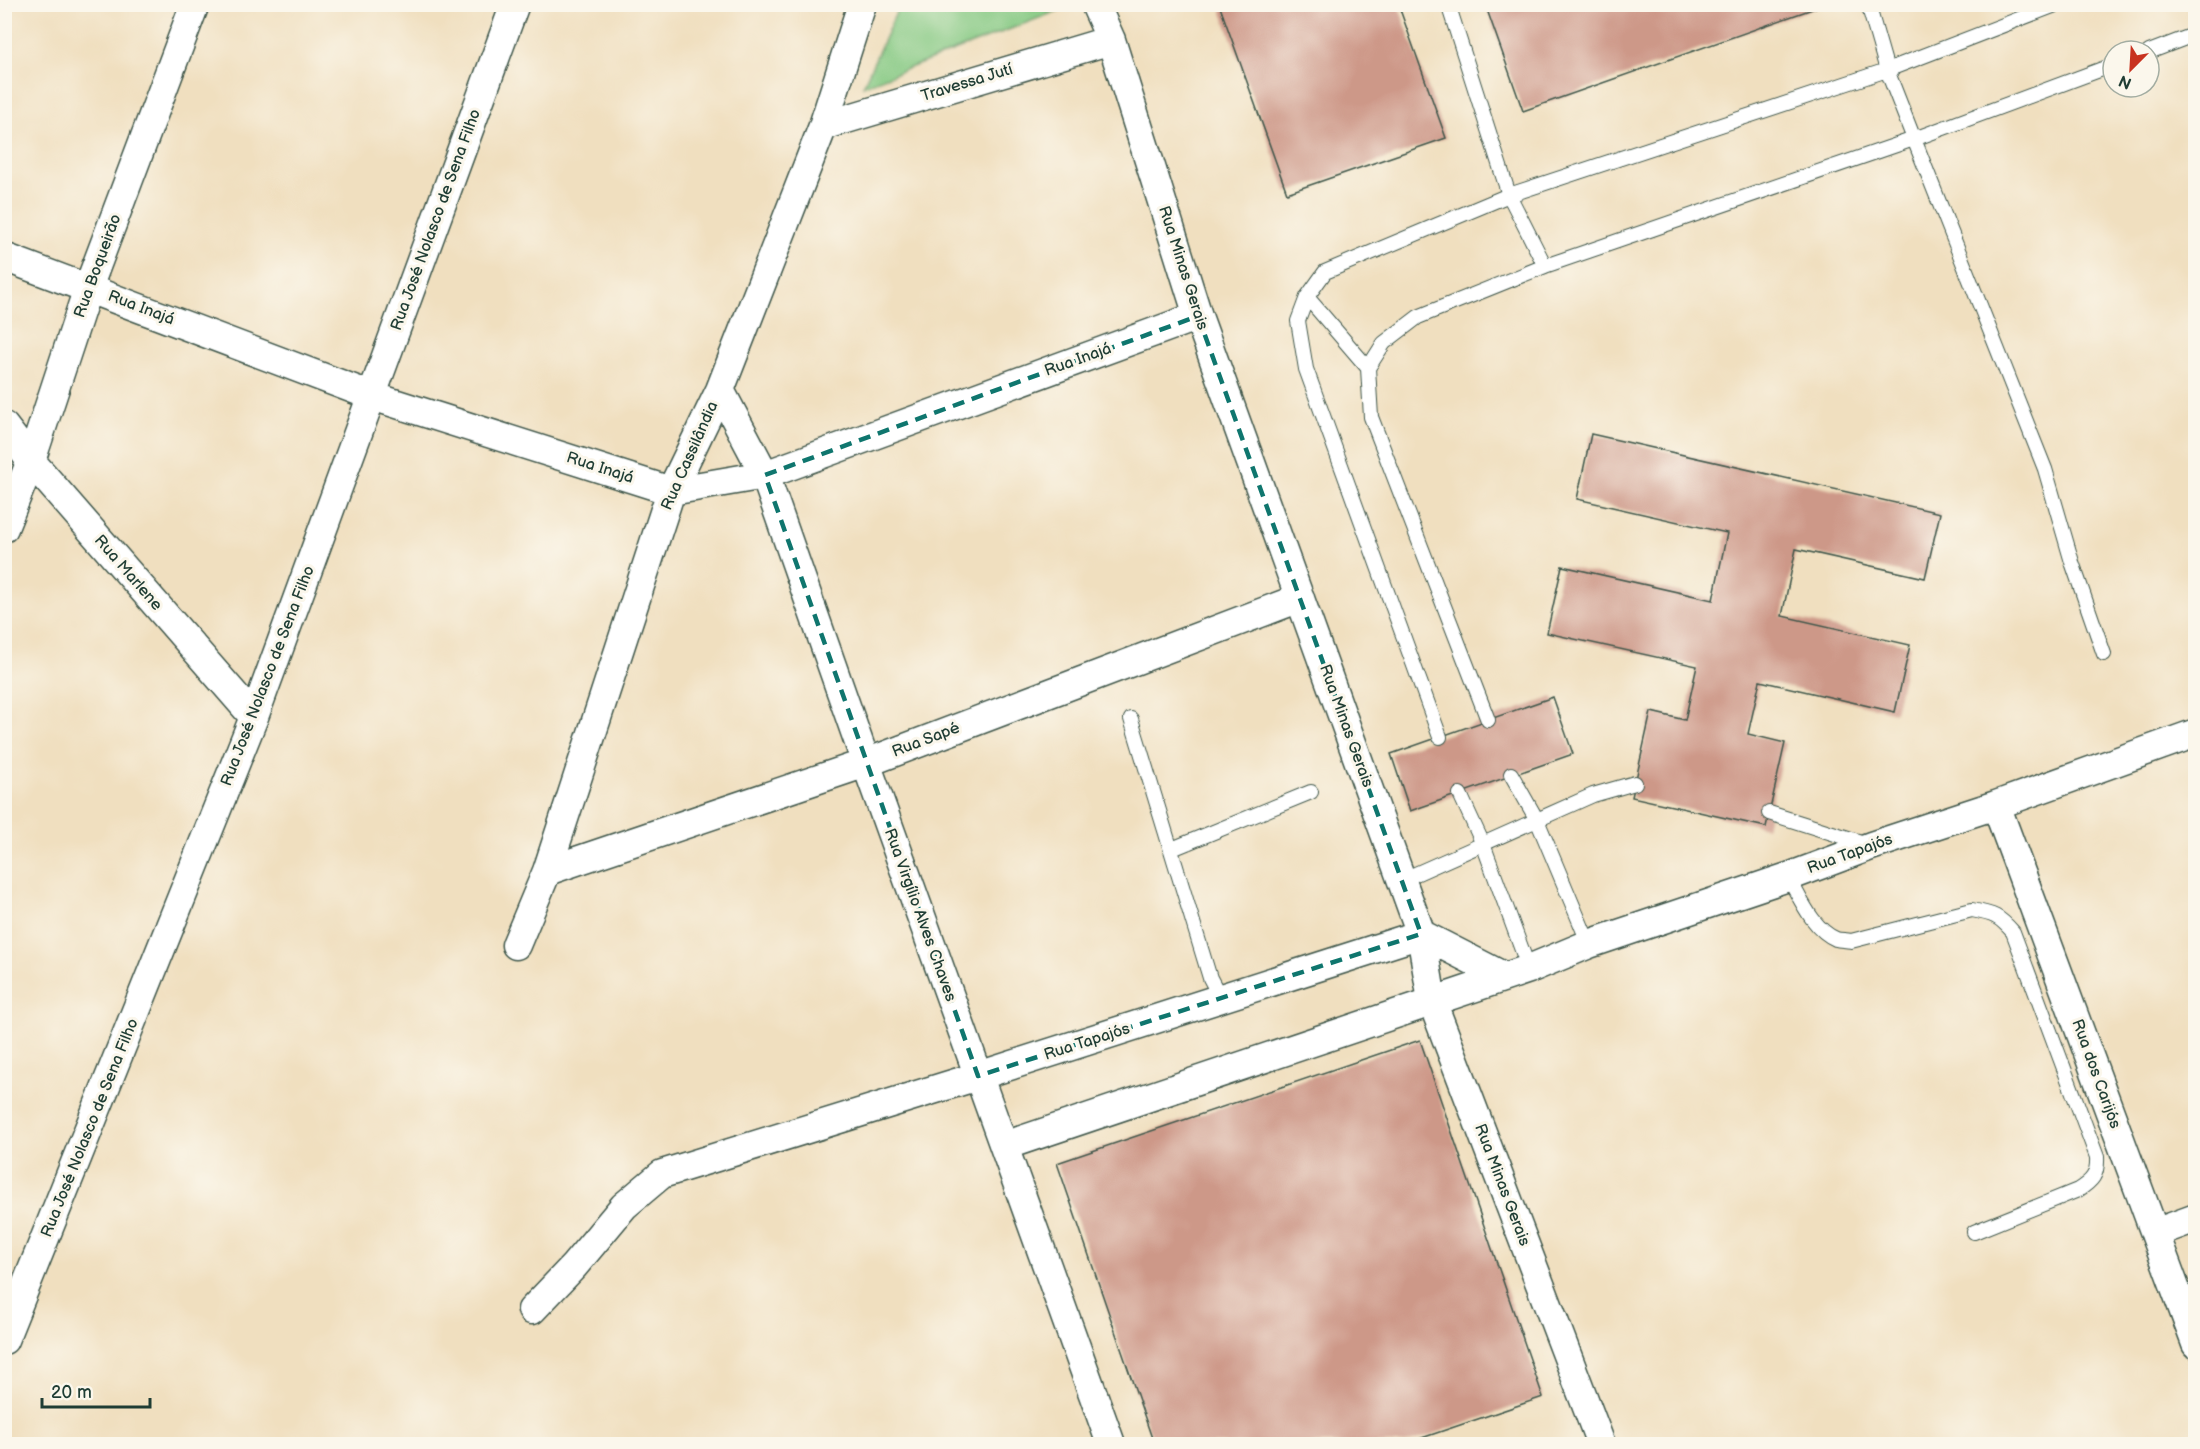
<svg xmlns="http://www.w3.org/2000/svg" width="2200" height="1449" font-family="'Balsamiq Sans',sans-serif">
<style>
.green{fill:#86c983;stroke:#52835c;stroke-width:1.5}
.building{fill:#cd9888}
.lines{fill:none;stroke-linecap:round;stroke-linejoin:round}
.service-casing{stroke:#3e5549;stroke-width:16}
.minor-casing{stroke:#3e5549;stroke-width:31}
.service{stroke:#fff;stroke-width:14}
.minor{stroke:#fff;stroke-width:28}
.marked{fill:none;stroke:#0f766e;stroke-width:4.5;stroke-dasharray:12 8;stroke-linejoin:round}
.labels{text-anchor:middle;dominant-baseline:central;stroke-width:6;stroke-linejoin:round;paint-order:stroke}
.street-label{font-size:16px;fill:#1f3d34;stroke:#fbf7ec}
</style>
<rect width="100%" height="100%" fill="#fbf7ec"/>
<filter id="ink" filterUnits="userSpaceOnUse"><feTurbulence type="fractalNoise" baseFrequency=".0167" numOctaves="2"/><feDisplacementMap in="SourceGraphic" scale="12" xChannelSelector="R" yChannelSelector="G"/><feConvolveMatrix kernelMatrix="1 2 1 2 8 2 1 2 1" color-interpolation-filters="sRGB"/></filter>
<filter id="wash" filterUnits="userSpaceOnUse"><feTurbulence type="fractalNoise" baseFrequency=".008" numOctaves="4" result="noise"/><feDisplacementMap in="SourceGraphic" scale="24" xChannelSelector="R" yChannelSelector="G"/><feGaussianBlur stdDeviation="1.35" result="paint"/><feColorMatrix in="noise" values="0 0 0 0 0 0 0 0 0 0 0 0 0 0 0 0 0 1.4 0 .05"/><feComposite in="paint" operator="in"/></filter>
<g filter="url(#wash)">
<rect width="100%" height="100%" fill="#f0dfbf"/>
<path class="green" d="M900,4H1073V5L863,86Z"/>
<g id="blocks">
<path class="building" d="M1219,4H1398L1446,138L1287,193Z
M1485,4H1817L1818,7L1523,111Z
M1591,434L1940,513L1925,578L1796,549L1782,616L1910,645L1895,712L1760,681L1748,734L1785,743L1766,827L1632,797L1651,712L1685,720L1697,666L1547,633L1562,566L1713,600L1727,533L1577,499Z
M1553,697L1573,754L1410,811L1391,754Z
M1420,1040L1543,1397L1404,1444H1154L1057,1163Z"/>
</g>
</g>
<g filter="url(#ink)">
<use href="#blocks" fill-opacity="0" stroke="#3e5549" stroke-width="1.5"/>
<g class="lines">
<g class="service-casing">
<path id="service" d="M1448,4L1509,195L1545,266
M1868,4L1887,70L1914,139L2045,469L2072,562L2104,654
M2149,52L2196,34
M1307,297L1368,368
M1131,719L1210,978L1221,999
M1488,720L1371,417L1368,368L1384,343L1418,317L1545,266L1914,139L2113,65
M1440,737L1306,369L1298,321L1307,297L1325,272L1509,195L1887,70L2058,4
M1511,774L1537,820L1589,944
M1460,794L1483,844L1529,969
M1769,813L1867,844
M1172,849L1311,792
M1788,877C1800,897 1812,929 1836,939C1840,940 1846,940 1851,941L1972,910C1994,914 1999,916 2013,932L2097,1157C2098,1175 2092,1181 2078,1190L1974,1232
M1402,880L1593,795L1635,783"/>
</g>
<g class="minor-casing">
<path id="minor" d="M1095,4L1111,40L1198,316L1421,934L1432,1001L1601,1444
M823,126L1111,40
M4,257L372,396L671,491L765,475L1198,316
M720,390L765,475L866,763L1111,1444
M4,426L31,461L254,717
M4,528L31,461L88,288L195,4
M1996,805L2196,1344
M547,871L866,763L1300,598
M516,945L547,871L671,491L720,390L823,126L862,4
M1004,1146L1529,969L1589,944L1788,877L1871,846L1996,805L2196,733
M2155,1233L2196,1218
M532,1310L574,1266L624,1206L662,1174L978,1076L1421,934L1505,977
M4,1340L254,717L515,4"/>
</g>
<use href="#service" class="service"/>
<use href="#minor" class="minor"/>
</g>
</g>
<path class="marked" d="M1198,316L1421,934L978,1076L765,475Z"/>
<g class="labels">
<g class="street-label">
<text transform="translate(967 83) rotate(-17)">Travessa Jutí</text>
<text transform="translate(436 220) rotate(-70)">Rua José Nolasco de Sena Filho</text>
<text transform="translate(98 266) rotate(-70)">Rua Boqueirão</text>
<text transform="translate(1183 268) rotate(72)">Rua Minas Gerais</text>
<text transform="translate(141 308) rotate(21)">Rua Inajá</text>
<text transform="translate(1078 360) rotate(-20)">Rua Inajá</text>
<text transform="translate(690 456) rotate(-66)">Rua Cassilândia</text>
<text transform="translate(600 468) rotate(18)">Rua Inajá</text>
<text transform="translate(128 573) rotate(49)">Rua Marlene</text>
<text transform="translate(268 676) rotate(-69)">Rua José Nolasco de Sena Filho</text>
<text transform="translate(1346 726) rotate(70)">Rua Minas Gerais</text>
<text transform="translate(926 740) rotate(-21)">Rua Sapé</text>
<text transform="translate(1850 854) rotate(-20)">Rua Tapajós</text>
<text transform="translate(920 915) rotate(70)">Rua Virgílio Alves Chaves</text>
<text transform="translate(1087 1042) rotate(-18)">Rua Tapajós</text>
<text transform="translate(2096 1074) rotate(70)">Rua dos Carijós</text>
<text transform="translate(90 1128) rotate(-68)">Rua José Nolasco de Sena Filho</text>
<text transform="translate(1502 1185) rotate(69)">Rua Minas Gerais</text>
</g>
</g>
<rect width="2200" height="1449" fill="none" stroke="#fbf7ec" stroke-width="24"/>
<g transform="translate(2131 69) rotate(204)"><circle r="28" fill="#fbf7ec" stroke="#a3ada2" stroke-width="1.5"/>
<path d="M0-4.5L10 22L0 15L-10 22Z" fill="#c8321e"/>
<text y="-9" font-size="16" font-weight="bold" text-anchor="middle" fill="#1f3d34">N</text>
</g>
<path d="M42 1398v9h108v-9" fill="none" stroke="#1f3d34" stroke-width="3"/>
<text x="51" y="1398" font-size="18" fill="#1f3d34" stroke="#fbf7ec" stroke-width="4.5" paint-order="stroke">20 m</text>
</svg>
